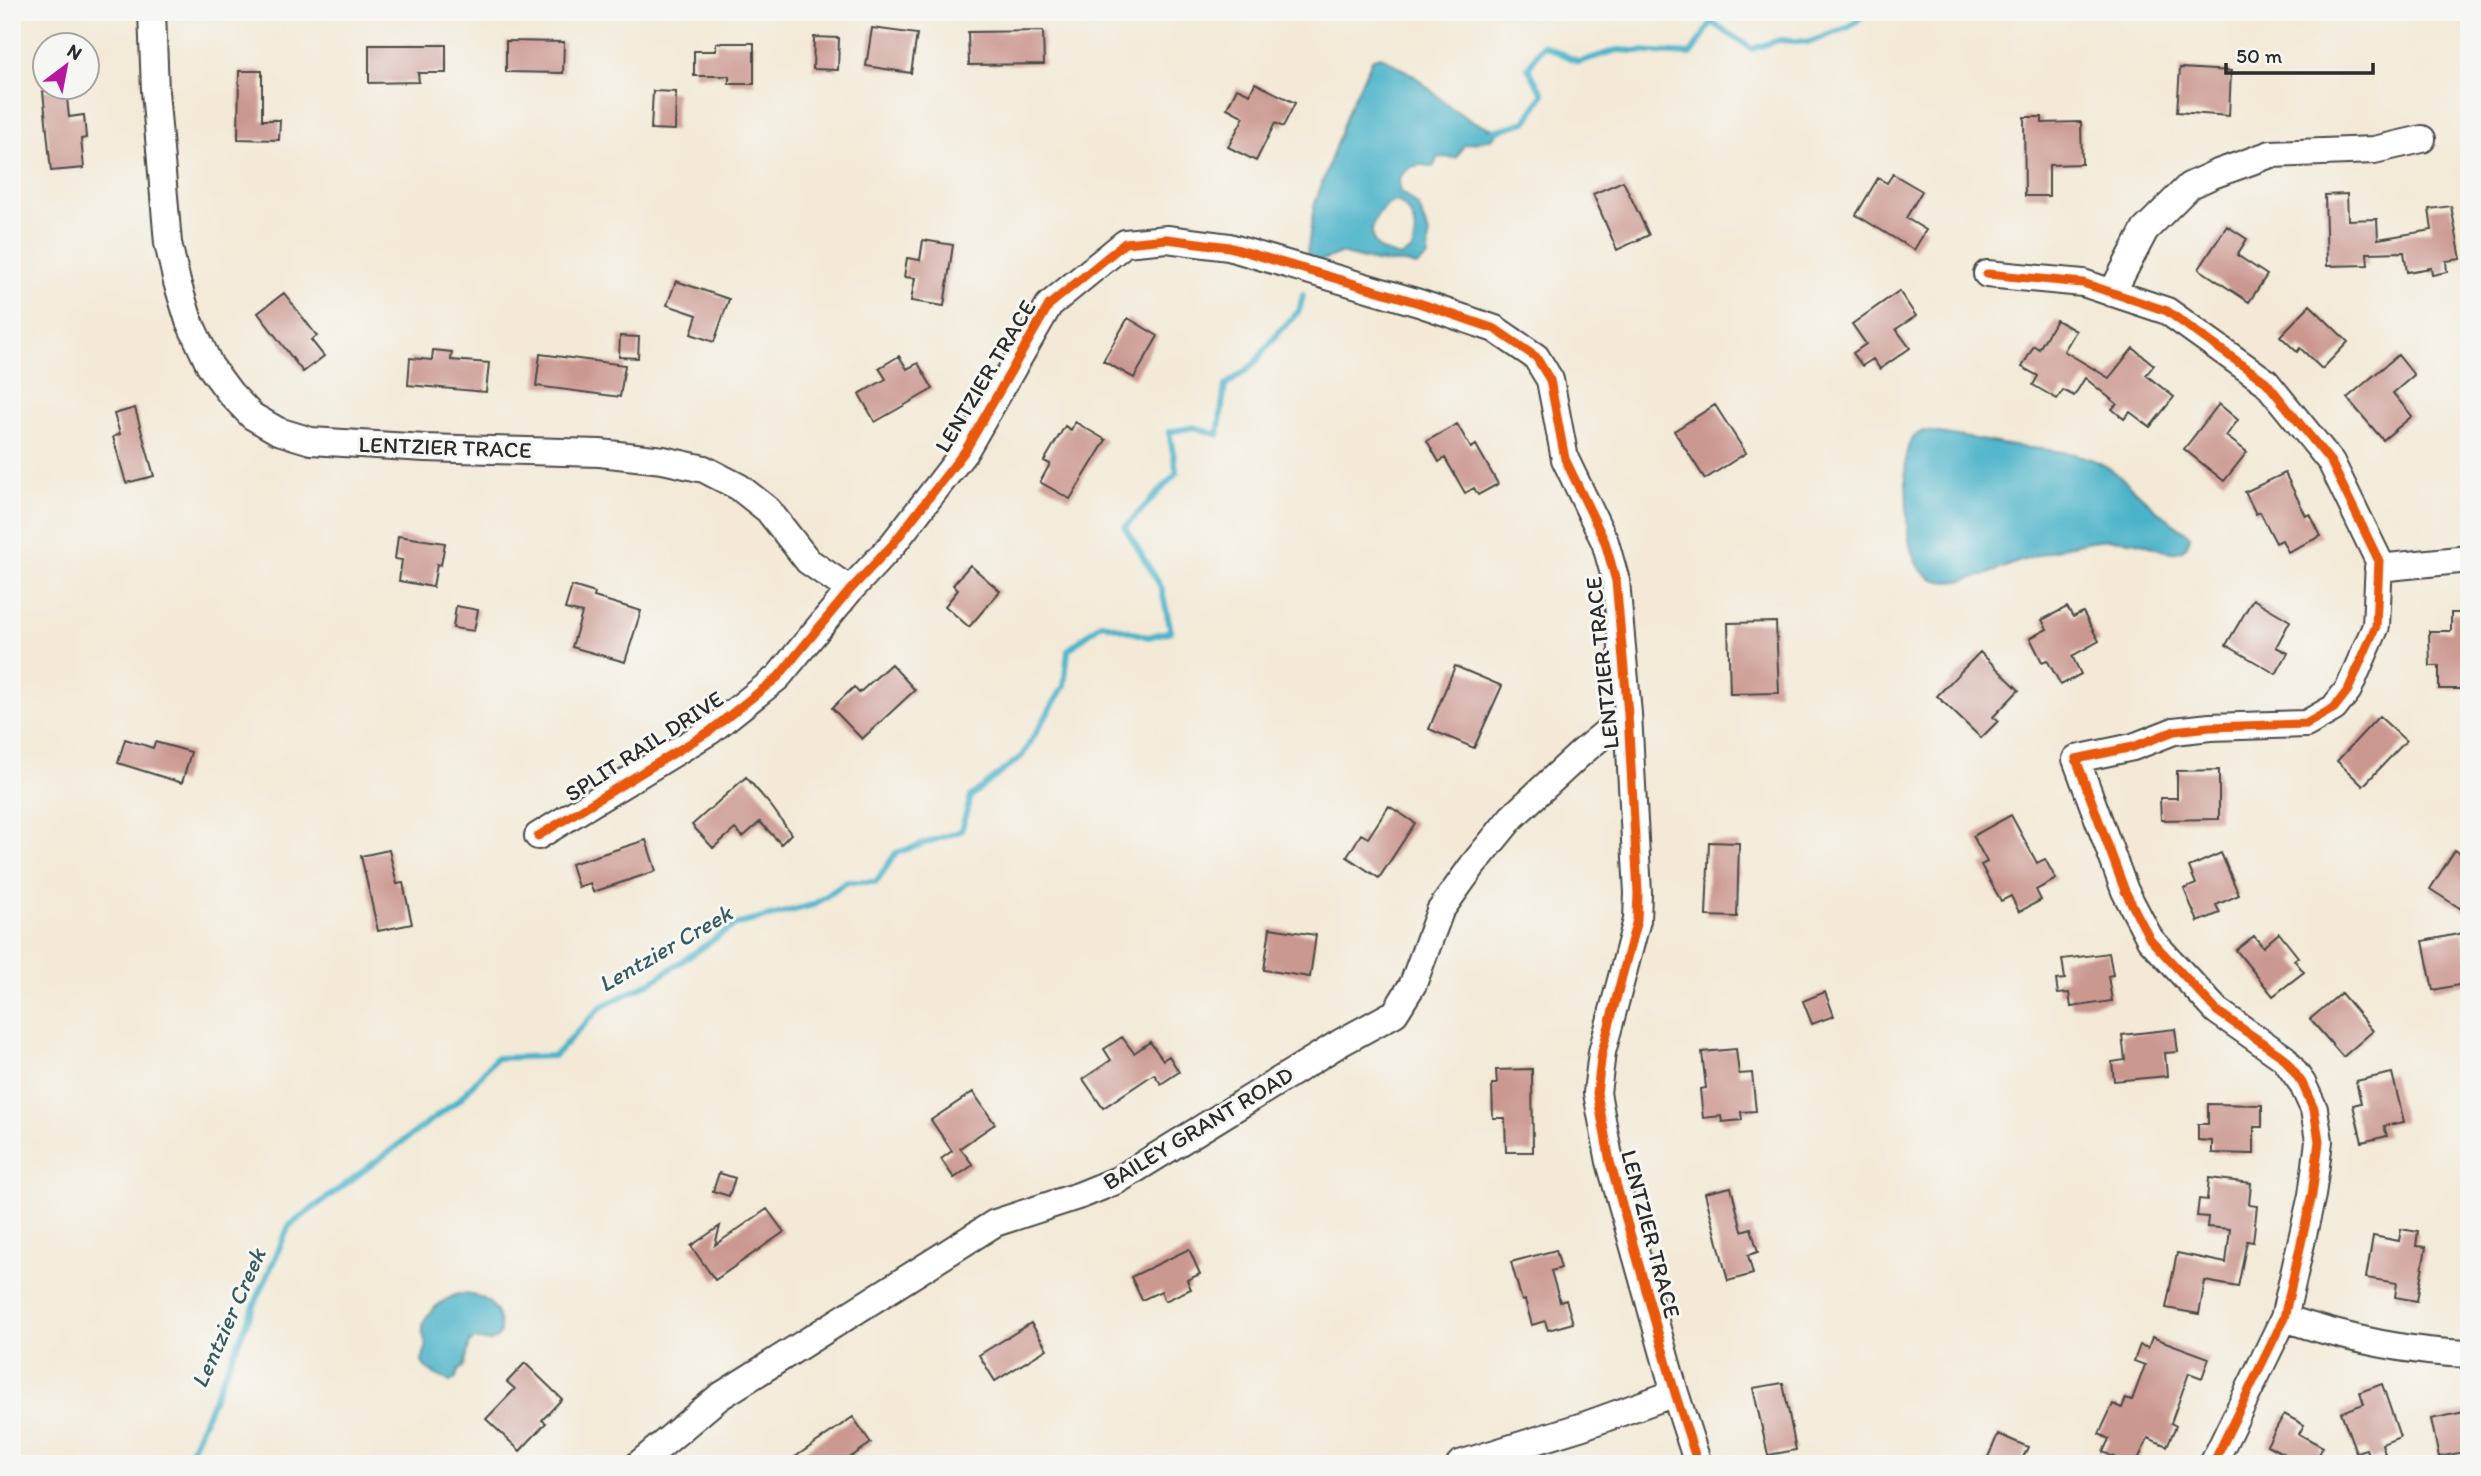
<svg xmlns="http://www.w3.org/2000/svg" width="2481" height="1476" font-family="Itim,sans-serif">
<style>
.water{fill:#4bb3c9;stroke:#3b6f7a;stroke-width:2;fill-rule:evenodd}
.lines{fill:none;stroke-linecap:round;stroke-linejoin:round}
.stream{stroke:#4bb3c9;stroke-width:6}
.building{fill:#cb9890}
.minor-casing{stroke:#494845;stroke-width:30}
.minor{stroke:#fff;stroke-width:26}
.cycleway-casing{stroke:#f6f6f2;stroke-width:13}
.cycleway{stroke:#e8590c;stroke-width:9}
.labels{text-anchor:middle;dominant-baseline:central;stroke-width:6;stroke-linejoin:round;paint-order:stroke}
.street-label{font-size:23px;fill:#2b2b2b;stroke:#f6f6f2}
.water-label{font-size:24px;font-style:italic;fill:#365b62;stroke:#f6f6f2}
</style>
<rect width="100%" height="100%" fill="#f6f6f2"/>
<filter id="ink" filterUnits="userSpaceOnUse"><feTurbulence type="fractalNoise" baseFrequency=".0143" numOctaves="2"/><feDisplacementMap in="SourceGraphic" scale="14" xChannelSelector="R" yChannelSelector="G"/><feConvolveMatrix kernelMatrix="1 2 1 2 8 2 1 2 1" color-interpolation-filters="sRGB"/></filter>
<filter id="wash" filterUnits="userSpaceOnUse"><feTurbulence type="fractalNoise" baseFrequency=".00686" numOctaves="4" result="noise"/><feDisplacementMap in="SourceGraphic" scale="28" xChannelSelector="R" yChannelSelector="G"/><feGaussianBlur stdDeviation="1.57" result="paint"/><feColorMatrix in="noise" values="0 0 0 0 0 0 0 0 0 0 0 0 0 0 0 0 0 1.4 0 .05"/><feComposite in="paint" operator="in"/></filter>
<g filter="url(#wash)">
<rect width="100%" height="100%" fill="#f3e9d6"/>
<path class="water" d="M1381,56L1413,75L1449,106L1470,120L1498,131L1492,139L1464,145L1456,158L1439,157L1433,167C1418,162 1409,166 1399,178L1400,191L1419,207L1429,235L1428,257L1416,266L1406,263L1376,262L1340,253L1316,263L1306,260L1314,206L1349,108L1373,58ZM1397,201C1415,214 1418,228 1412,250L1401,257C1392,254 1381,253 1376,245C1365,229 1380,204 1397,201Z
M1923,431C1954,434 1983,441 2013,446C2041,450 2072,450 2098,462C2122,474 2140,496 2160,513C2170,521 2181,527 2190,536C2184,566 2156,546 2137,542C2125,540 2112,539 2100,540C2076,542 2049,552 2027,559C1992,570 1928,608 1912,552C1905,531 1908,504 1906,482C1905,463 1903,439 1923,431Z
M458,1294C483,1293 501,1305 500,1332L498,1337L489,1342L474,1339L470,1342L464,1366L458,1371L456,1378L450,1382C442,1377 428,1373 423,1364C420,1358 425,1354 426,1348C427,1342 423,1338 423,1333C420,1314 443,1300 458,1294Z"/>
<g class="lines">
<path class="stream" d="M1491,132L1526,122L1543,94L1528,68L1543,45L1579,62L1617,50L1691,54L1712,22L1752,49L1779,40L1810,42L1849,27L1868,12
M185,1464L289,1226L460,1099L496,1058L554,1056L601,1007L653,981L735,925L813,905L847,882H876L896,853L961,831L971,796L1022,756L1064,686L1068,650L1102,623L1148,637L1171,631L1161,587L1125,527L1177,473L1169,432L1194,427L1218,435L1225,386L1253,365L1278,333L1299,311L1303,295"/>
</g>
<g id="blocks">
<path class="building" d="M872,28L917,34L911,73L866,66Z
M1043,31L1044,64L969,65L968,32Z
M814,37L839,38L838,70L813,69Z
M506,41L564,42L563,73L506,72Z
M716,43H754V84H729V76H694V51H716Z
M369,45H446V73H418L419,82L369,83Z
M2180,68L2231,71L2229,116L2177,112Z
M239,71H262V120H280L279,140L238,139Z
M1255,83L1295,103L1283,127L1275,123L1256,161L1228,147L1244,117L1227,108L1237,88L1250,94Z
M66,88L69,117L84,115L86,138L81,139L84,168L51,171L43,91Z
M653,91L676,92L675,130L651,129Z
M2024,117H2042V123L2081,122L2082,164L2049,165V196H2025Z
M1893,174L1922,191L1906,218L1926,230L1914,250L1856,215L1878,178L1887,183Z
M1623,181L1649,235L1617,250L1593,194Z
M2347,194L2348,220L2377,219L2378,239L2432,230L2429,209L2451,206L2461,259L2446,261L2447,272L2432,275L2431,268L2407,272L2404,252L2367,253L2368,265L2327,266L2325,195Z
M2227,226L2247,239L2237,255L2267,275L2249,302L2199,269Z
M923,240L953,245L944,306L911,301L915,278L904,277L907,258L920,260Z
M676,281L729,299L714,342L691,334L697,315L667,305Z
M1899,291L1916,316L1896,329L1910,348L1880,369L1873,359L1862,366L1853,353L1866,344L1852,324Z
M284,293L317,336L311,340L324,356L303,372L258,313Z
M2310,305L2348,342L2322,369L2300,348L2297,352L2280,336Z
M1128,318L1158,336L1134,378L1103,361Z
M2056,320L2076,331L2064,351L2109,378L2133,348L2154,365L2146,375L2174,397L2150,427L2130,412L2124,419L2112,409L2117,404L2085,378L2074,396L2063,390L2057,399L2033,385L2038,376L2022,367L2034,346L2039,349Z
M620,336L639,337L638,358L619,357Z
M433,350L452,352L451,360L489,363L486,392L408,385L410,358L432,360Z
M540,354L625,365L620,397L536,386Z
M2398,355L2414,375L2393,393L2412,416L2383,440L2347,398Z
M899,356L907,369L918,363L933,389L875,422L859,394L886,379L879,368Z
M2219,404L2238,420L2226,436L2247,452L2224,481L2184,449Z
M1715,405L1746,453L1705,479L1674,431Z
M135,408L154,476L126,483L113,437L120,434L114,414Z
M1075,422L1106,440L1070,499L1040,482L1050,464L1044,461L1065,426L1071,430Z
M1457,424L1471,448L1476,445L1498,484L1478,495L1474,488L1465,493L1445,458L1439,462L1427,441Z
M2285,473L2306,516L2310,514L2321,536L2288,552L2282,540L2276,543L2260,512L2256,514L2245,492Z
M398,536L445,543L441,565L437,564L433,587L399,581L402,560L395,559Z
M970,565L1000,591L969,627L945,606L958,590L953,585Z
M572,586L595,593L594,597L641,611L625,662L572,647L582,613L565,609Z
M2253,599L2290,621L2276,647L2288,653L2276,674L2226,645Z
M456,606L478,610L474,631L453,628Z
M2067,607L2073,617L2083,612L2099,641L2072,656L2081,674L2061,685L2047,660L2042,662L2030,638L2047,629L2042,620Z
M2451,613H2469L2468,689H2439V666H2430L2429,631H2451Z
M1776,622L1779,693L1730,694L1728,623Z
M1980,652L2019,690L1993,717L1998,721L1981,738L1937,696Z
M891,664L915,690L862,739L832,708L854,687L859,693Z
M1455,666L1502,686L1474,748L1429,729Z
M2379,716L2406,741L2363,786L2337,761Z
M125,739L153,748L155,742L191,752L182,783L118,763Z
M2219,770V819L2161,820L2160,798H2177V771Z
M746,777L772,807L791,834L781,844L760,822L743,837L735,829L713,848L692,825Z
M1389,806L1415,823L1379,878L1347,857L1361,834L1368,838Z
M2011,815L2037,863L2045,859L2056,879L2036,890L2041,900L2019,912L2011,896L2001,901L1981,865L1987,862L1973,836Z
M646,840L656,871L593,892L590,883L578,887L571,864Z
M1709,842L1739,843L1737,917L1706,916Z
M389,850L397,884L403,883L412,924L378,931L361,856Z
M2455,850L2469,859V914L2430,889Z
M2221,853L2239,895L2216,905L2220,913L2198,922L2184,889L2196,884L2189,867Z
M1270,928L1316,935L1310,977L1264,970Z
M2279,933L2298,957L2294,960L2304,972L2273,996L2236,950L2254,936L2263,947Z
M2463,933L2469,963V983L2433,990L2423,941Z
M2109,953L2113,975L2108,976L2112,1001L2071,1007L2069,993L2058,994L2056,980L2065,979L2062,959Z
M1825,992L1834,1016L1812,1024L1803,1001Z
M2341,993L2373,1031L2343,1057L2310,1019Z
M2175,1029L2178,1052L2165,1053L2167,1076L2114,1081L2112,1062L2125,1060L2122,1035Z
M1122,1037L1134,1053L1150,1042L1163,1060L1169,1056L1179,1072L1161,1084L1154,1074L1103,1108L1083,1079L1111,1060L1104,1049Z
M1736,1049L1739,1074L1752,1073L1756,1111L1741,1112L1742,1120L1722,1122L1721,1116L1703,1118L1700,1089L1706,1088L1702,1052Z
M1532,1069L1533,1152H1506L1505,1118H1493L1492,1084H1497L1496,1070Z
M2392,1073L2404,1122L2384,1126L2387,1136L2362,1142L2353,1105L2361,1103L2356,1081Z
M973,1092L995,1124L960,1148L973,1165L954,1178L941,1159L952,1151L931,1120Z
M2208,1104L2262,1105V1127H2254V1154L2212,1153V1141L2198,1140V1124H2208Z
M719,1173L735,1178L729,1196L713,1191Z
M2209,1178L2251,1183L2249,1205L2257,1206L2253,1242L2247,1241L2238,1287L2205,1281L2199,1314L2166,1308L2177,1253L2226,1263L2230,1229L2207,1227L2208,1217L2197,1216L2199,1199L2207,1200Z
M1731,1187L1742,1231L1751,1228L1758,1252L1748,1255L1753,1274L1728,1281L1705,1193Z
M767,1209L784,1232L715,1280L691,1246L720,1226L715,1245Z
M2401,1229L2418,1232L2416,1246L2426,1247L2417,1301L2395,1297L2397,1283L2366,1278L2373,1236L2399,1241Z
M1189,1249L1200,1274L1187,1280L1191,1289L1165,1301L1161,1291L1142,1300L1131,1277Z
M1556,1250L1561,1268L1551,1271L1560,1302L1566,1300L1573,1323L1548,1330L1545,1321L1532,1325L1525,1300L1522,1301L1511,1262Z
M1031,1323L1047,1349L995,1381L979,1355Z
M2152,1337L2209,1358L2202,1378L2189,1373L2171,1423L2176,1426L2167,1446L2148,1438L2136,1464H2128L2103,1452L2109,1439L2099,1434L2113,1404L2122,1408L2126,1398L2132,1400L2145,1365L2134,1361L2140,1345L2148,1348Z
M525,1363L562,1399L542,1420L546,1423L520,1451L486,1419L515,1389L507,1382Z
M1783,1383L1796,1450L1768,1455L1753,1388Z
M2382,1384L2400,1437L2382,1444L2385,1454L2370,1460L2366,1449L2356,1452L2341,1412L2364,1404L2360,1392Z
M2469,1411V1451L2439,1457L2431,1419Z
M2284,1414L2304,1425L2299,1434L2323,1447L2314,1464H2279L2284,1454L2267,1445Z
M853,1417L871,1443L841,1464H785Z
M1998,1434L2028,1447L2020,1464H1985Z"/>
</g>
</g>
<g filter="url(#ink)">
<use href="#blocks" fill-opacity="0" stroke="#494845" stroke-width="2"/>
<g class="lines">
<g class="minor-casing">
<path id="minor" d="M152,12L155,91L168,243L177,282L189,321L210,366L230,393L252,416L278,431L311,441L425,448L600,453L663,460L704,469L739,487L768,510L808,561L850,590
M1987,274L2083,283L2167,311L2266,382L2331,462L2379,561L2376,626L2348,690L2334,708L2306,724L2210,727L2174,731L2133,747L2076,759L2125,891L2150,939L2217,1011L2284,1058L2302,1083L2314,1109L2319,1141L2316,1165L2312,1195L2284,1318L2213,1464
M2112,293L2145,230L2189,186L2215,174L2271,154L2374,150L2422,139
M2378,568L2469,559
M538,836L710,731L778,677L850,590L893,544L965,451L1049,305L1125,243L1167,239L1229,247L1419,303L1495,329L1536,357L1550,380L1565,459L1605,542L1616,581L1628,714L1638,893L1637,920L1602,1052L1597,1093L1610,1162L1675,1393L1698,1464
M2284,1318C2344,1338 2405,1352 2469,1354
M639,1464L719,1397L995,1223L1081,1195L1118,1180L1340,1043L1395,1013L1413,984L1440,911L1473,865L1512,817L1580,754L1628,714
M1460,1464L1583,1426L1675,1393"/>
</g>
<use href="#minor" class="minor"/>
<g class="cycleway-casing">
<path id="cycleway" d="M1987,274L2083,283L2167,311L2266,382L2331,462L2379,561L2376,626L2348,690L2334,708L2306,724L2210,727L2174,731L2133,747L2076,759L2125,891L2150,939L2217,1011L2284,1058L2302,1083L2314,1109L2319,1141L2316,1165L2312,1195L2284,1318L2213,1464
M538,836L710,731L778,677L850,590L893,544L965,451L1049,305L1125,243L1167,239L1229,247L1419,303L1495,329L1536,357L1550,380L1565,459L1605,542L1616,581L1628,714L1638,893L1637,920L1602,1052L1597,1093L1610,1162L1675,1393L1698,1464"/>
</g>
<use href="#cycleway" class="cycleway"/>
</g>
</g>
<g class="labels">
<g class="street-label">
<text transform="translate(985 376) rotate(-59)">LENTZIER TRACE</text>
<text transform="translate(445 447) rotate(2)">LENTZIER TRACE</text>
<text transform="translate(1602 663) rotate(-96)">LENTZIER TRACE</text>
<text transform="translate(644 746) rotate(-33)">SPLIT RAIL DRIVE</text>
<text transform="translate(1198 1128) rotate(-31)">BAILEY GRANT ROAD</text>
<text transform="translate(1651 1234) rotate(75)">LENTZIER TRACE</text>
</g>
<g class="water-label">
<text transform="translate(665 948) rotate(-30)">Lentzier Creek</text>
<text transform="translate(228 1318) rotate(-66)">Lentzier Creek</text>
</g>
</g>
<rect width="2481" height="1476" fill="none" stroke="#f6f6f2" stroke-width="42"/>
<g transform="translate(66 66) rotate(32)"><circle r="33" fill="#f6f6f2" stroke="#a5a5a2" stroke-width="2"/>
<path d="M0-5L12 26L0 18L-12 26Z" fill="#b5179e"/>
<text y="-10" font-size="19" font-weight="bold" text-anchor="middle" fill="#2b2b2b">N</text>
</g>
<path d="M2226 63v10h147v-10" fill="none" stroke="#2b2b2b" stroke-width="3.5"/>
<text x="2236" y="63" font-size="21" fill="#2b2b2b" stroke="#f6f6f2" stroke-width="5" paint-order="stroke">50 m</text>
</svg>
